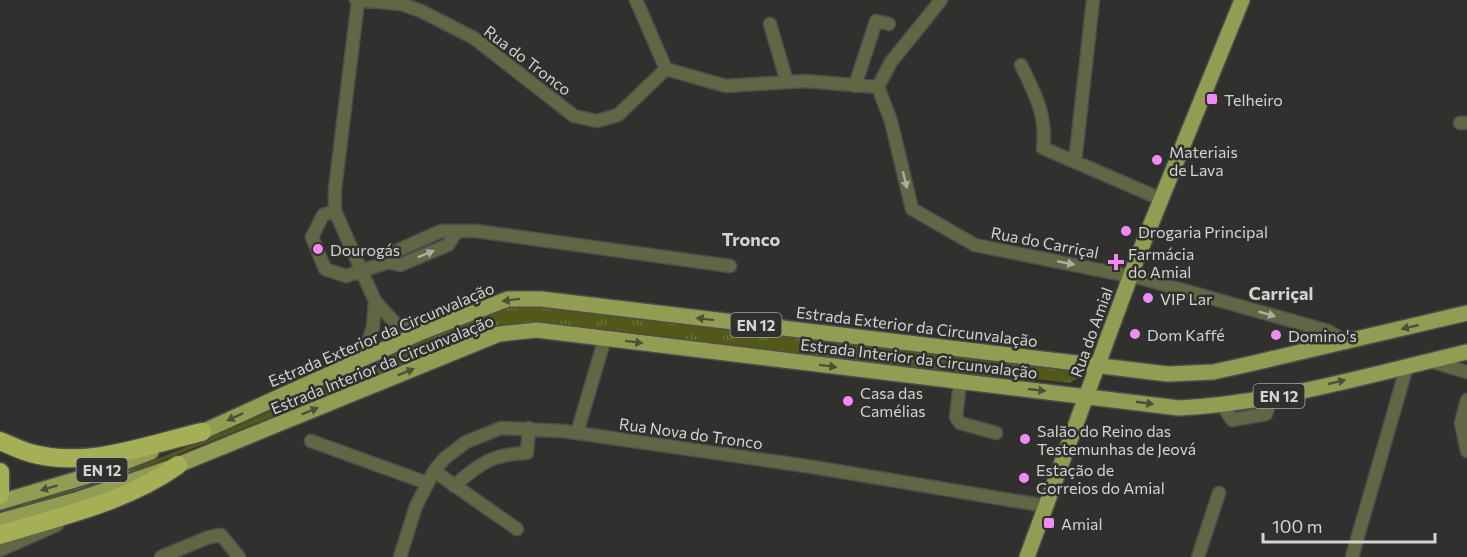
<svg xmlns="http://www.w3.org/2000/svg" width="1467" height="557" font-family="Commissioner,sans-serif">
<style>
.grass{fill:url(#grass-tufts)}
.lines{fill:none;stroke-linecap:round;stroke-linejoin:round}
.minor-casing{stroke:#4d4e4c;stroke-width:15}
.major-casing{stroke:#4d4e4c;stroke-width:18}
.highway-casing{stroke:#4d4e4c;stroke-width:21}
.minor{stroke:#616744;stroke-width:12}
.major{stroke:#929c52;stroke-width:15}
.highway{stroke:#a5b056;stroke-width:18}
.oneway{fill:#abaea0}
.oneway2{fill:#4d5039}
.poi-dot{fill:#f08bf5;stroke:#30302e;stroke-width:2}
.labels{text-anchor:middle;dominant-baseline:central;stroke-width:5;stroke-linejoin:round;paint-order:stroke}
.shield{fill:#30302e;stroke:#a2a3a1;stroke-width:1.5}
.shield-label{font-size:15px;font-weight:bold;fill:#d3d4d2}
.street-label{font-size:16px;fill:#d3d4d2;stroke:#30302e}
.poi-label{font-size:16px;fill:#d3d4d2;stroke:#30302e;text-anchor:start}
.neighbourhood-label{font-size:18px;font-weight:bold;fill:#d3d4d2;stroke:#30302e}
</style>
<defs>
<pattern id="grass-tufts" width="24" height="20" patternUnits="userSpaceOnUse" patternTransform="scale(1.5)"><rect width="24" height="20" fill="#525918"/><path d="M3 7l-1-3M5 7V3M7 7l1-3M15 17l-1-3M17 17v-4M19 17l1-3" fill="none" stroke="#6a7039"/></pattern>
</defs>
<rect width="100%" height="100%" fill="#30302e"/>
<path class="grass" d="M531,304L1069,370L1079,378L1069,383L1020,377L968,376L577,327L532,323L497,328L143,468L32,506L0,512L6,508L145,464L233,428L489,311L507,306Z"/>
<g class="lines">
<g class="minor-casing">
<path id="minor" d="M356,0L401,4L421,11L474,38L574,116L597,121L618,115L666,69
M636,0L666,69L726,86L805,81L878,87
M941,0L891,62L878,87L891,121L912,209L975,245L1144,279L1328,331L1347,342
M358,1L335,189V211L375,301L396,324L422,332
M770,24L787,82
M1021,65C1035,94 1047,115 1043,148L1161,199
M855,86L876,21L889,24
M1460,123H1467
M1075,162L1093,0
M335,211L323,215L312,237L325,269L346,276L389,262L400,265L448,245L456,232
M389,262L394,252L441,231H476L730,266
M363,357L373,327L375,301
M1430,361L1467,372
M960,382L956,417L960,423L996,433
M1467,400L1461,423L1467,451
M1223,406L1232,420L1266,414L1271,398
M577,433L605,338
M311,441L427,483
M434,471L517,529
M454,486C479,464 492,454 527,453L529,428
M0,550L57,525
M161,557L209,537L221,535L239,557
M400,557L416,506L434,471L445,458L466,442L501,428L563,431L813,467L1046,506
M1198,557L1219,493
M1352,557L1407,366"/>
</g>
<g class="major-casing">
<path id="major" d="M193,436L422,332L508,299H541L1168,374L1213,372L1245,365L1467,313
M0,502L88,476L151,452
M0,521L76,500L178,465L499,334L537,330L1179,408C1277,403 1372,374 1467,352
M1027,557L1136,261L1242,0"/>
</g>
<g class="highway-casing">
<path id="highway" d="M0,441C10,445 20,450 30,453C88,469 146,445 202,432
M0,472V495
M0,535C60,516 127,502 178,465"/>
</g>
<use href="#minor" class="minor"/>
<use href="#major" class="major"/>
<use href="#highway" class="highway"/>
</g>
<defs><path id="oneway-solid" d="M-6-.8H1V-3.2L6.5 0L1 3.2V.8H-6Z" transform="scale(1.5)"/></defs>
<g class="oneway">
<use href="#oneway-solid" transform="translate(905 180) rotate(76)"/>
<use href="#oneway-solid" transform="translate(426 254) rotate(-22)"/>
<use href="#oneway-solid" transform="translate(1066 263) rotate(11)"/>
<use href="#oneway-solid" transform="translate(1267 314) rotate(16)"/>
</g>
<g class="oneway2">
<use href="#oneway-solid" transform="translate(511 300) rotate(173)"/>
<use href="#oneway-solid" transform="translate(705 319) rotate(-173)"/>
<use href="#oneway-solid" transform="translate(1410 327) rotate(167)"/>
<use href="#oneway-solid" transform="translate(634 342) rotate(7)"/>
<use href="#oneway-solid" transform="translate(828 366) rotate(7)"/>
<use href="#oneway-solid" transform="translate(406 372) rotate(-22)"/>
<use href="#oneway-solid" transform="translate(1337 382) rotate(-13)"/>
<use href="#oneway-solid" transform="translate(1037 390) rotate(6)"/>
<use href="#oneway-solid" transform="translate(1145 403) rotate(8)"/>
<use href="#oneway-solid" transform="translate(310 411) rotate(-22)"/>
<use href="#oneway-solid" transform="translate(235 417) rotate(155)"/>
<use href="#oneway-solid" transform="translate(49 488) rotate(163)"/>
</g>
<g class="poi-dot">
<rect x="1206" y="93" width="12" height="12" rx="3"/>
<circle cx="1157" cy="160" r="6"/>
<circle cx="1126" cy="231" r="6"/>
<circle cx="318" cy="249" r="6"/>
<path d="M1113 253h6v6h6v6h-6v6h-6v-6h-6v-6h6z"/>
<circle cx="1148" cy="298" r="6"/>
<circle cx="1135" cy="334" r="6"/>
<circle cx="1276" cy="335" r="6"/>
<circle cx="848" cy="401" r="6"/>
<circle cx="1025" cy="439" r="6"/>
<circle cx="1024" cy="478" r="6"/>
<rect x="1043" y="517" width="12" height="12" rx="3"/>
</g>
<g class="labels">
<g class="shield">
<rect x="730.5" y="313" width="51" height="24" rx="4.5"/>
<rect x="1253.5" y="384" width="51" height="24" rx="4.5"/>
<rect x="76.5" y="458" width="51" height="24" rx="4.5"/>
</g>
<g class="shield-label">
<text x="756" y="325">EN 12</text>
<text x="1279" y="396">EN 12</text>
<text x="102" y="470">EN 12</text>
</g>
<g class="street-label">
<text transform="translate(528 60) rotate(37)">Rua do Tronco</text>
<text transform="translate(1045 242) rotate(11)">Rua do Carriçal</text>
<text transform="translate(917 326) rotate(7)">Estrada Exterior da Circunvalação</text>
<text transform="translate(1091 332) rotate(-70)">Rua do Amial</text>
<text transform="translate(381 334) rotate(-23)">Estrada Exterior da Circunvalação</text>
<text transform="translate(919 358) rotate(7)">Estrada Interior da Circunvalação</text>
<text transform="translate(382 364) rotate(-22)">Estrada Interior da Circunvalação</text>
<text transform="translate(691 433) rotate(8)">Rua Nova do Tronco</text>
</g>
<g class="poi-label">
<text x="1224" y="99">Telheiro</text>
<text x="1169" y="151">Materiais<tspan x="1169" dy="18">de Lava</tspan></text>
<text x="1138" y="231">Drogaria Principal</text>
<text x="330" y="249">Dourogás</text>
<text x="1128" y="253">Farmácia<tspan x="1128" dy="18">do Amial</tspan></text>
<text x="1160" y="298">VIP Lar</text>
<text x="1147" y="334">Dom Kaffé</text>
<text x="1288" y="335">Domino's</text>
<text x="860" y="392">Casa das<tspan x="860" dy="18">Camélias</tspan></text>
<text x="1037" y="430">Salão do Reino das<tspan x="1037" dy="18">Testemunhas de Jeová</tspan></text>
<text x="1036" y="469">Estação de<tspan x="1036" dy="18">Correios do Amial</tspan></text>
<text x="1061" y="523">Amial</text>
</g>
<g class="neighbourhood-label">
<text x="751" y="239">Tronco</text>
<text x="1281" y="293">Carriçal</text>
</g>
</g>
<path d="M1263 533v9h172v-9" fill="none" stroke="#d3d4d2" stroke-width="3"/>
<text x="1272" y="533" font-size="18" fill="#d3d4d2" stroke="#30302e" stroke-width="4.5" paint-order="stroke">100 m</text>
</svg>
